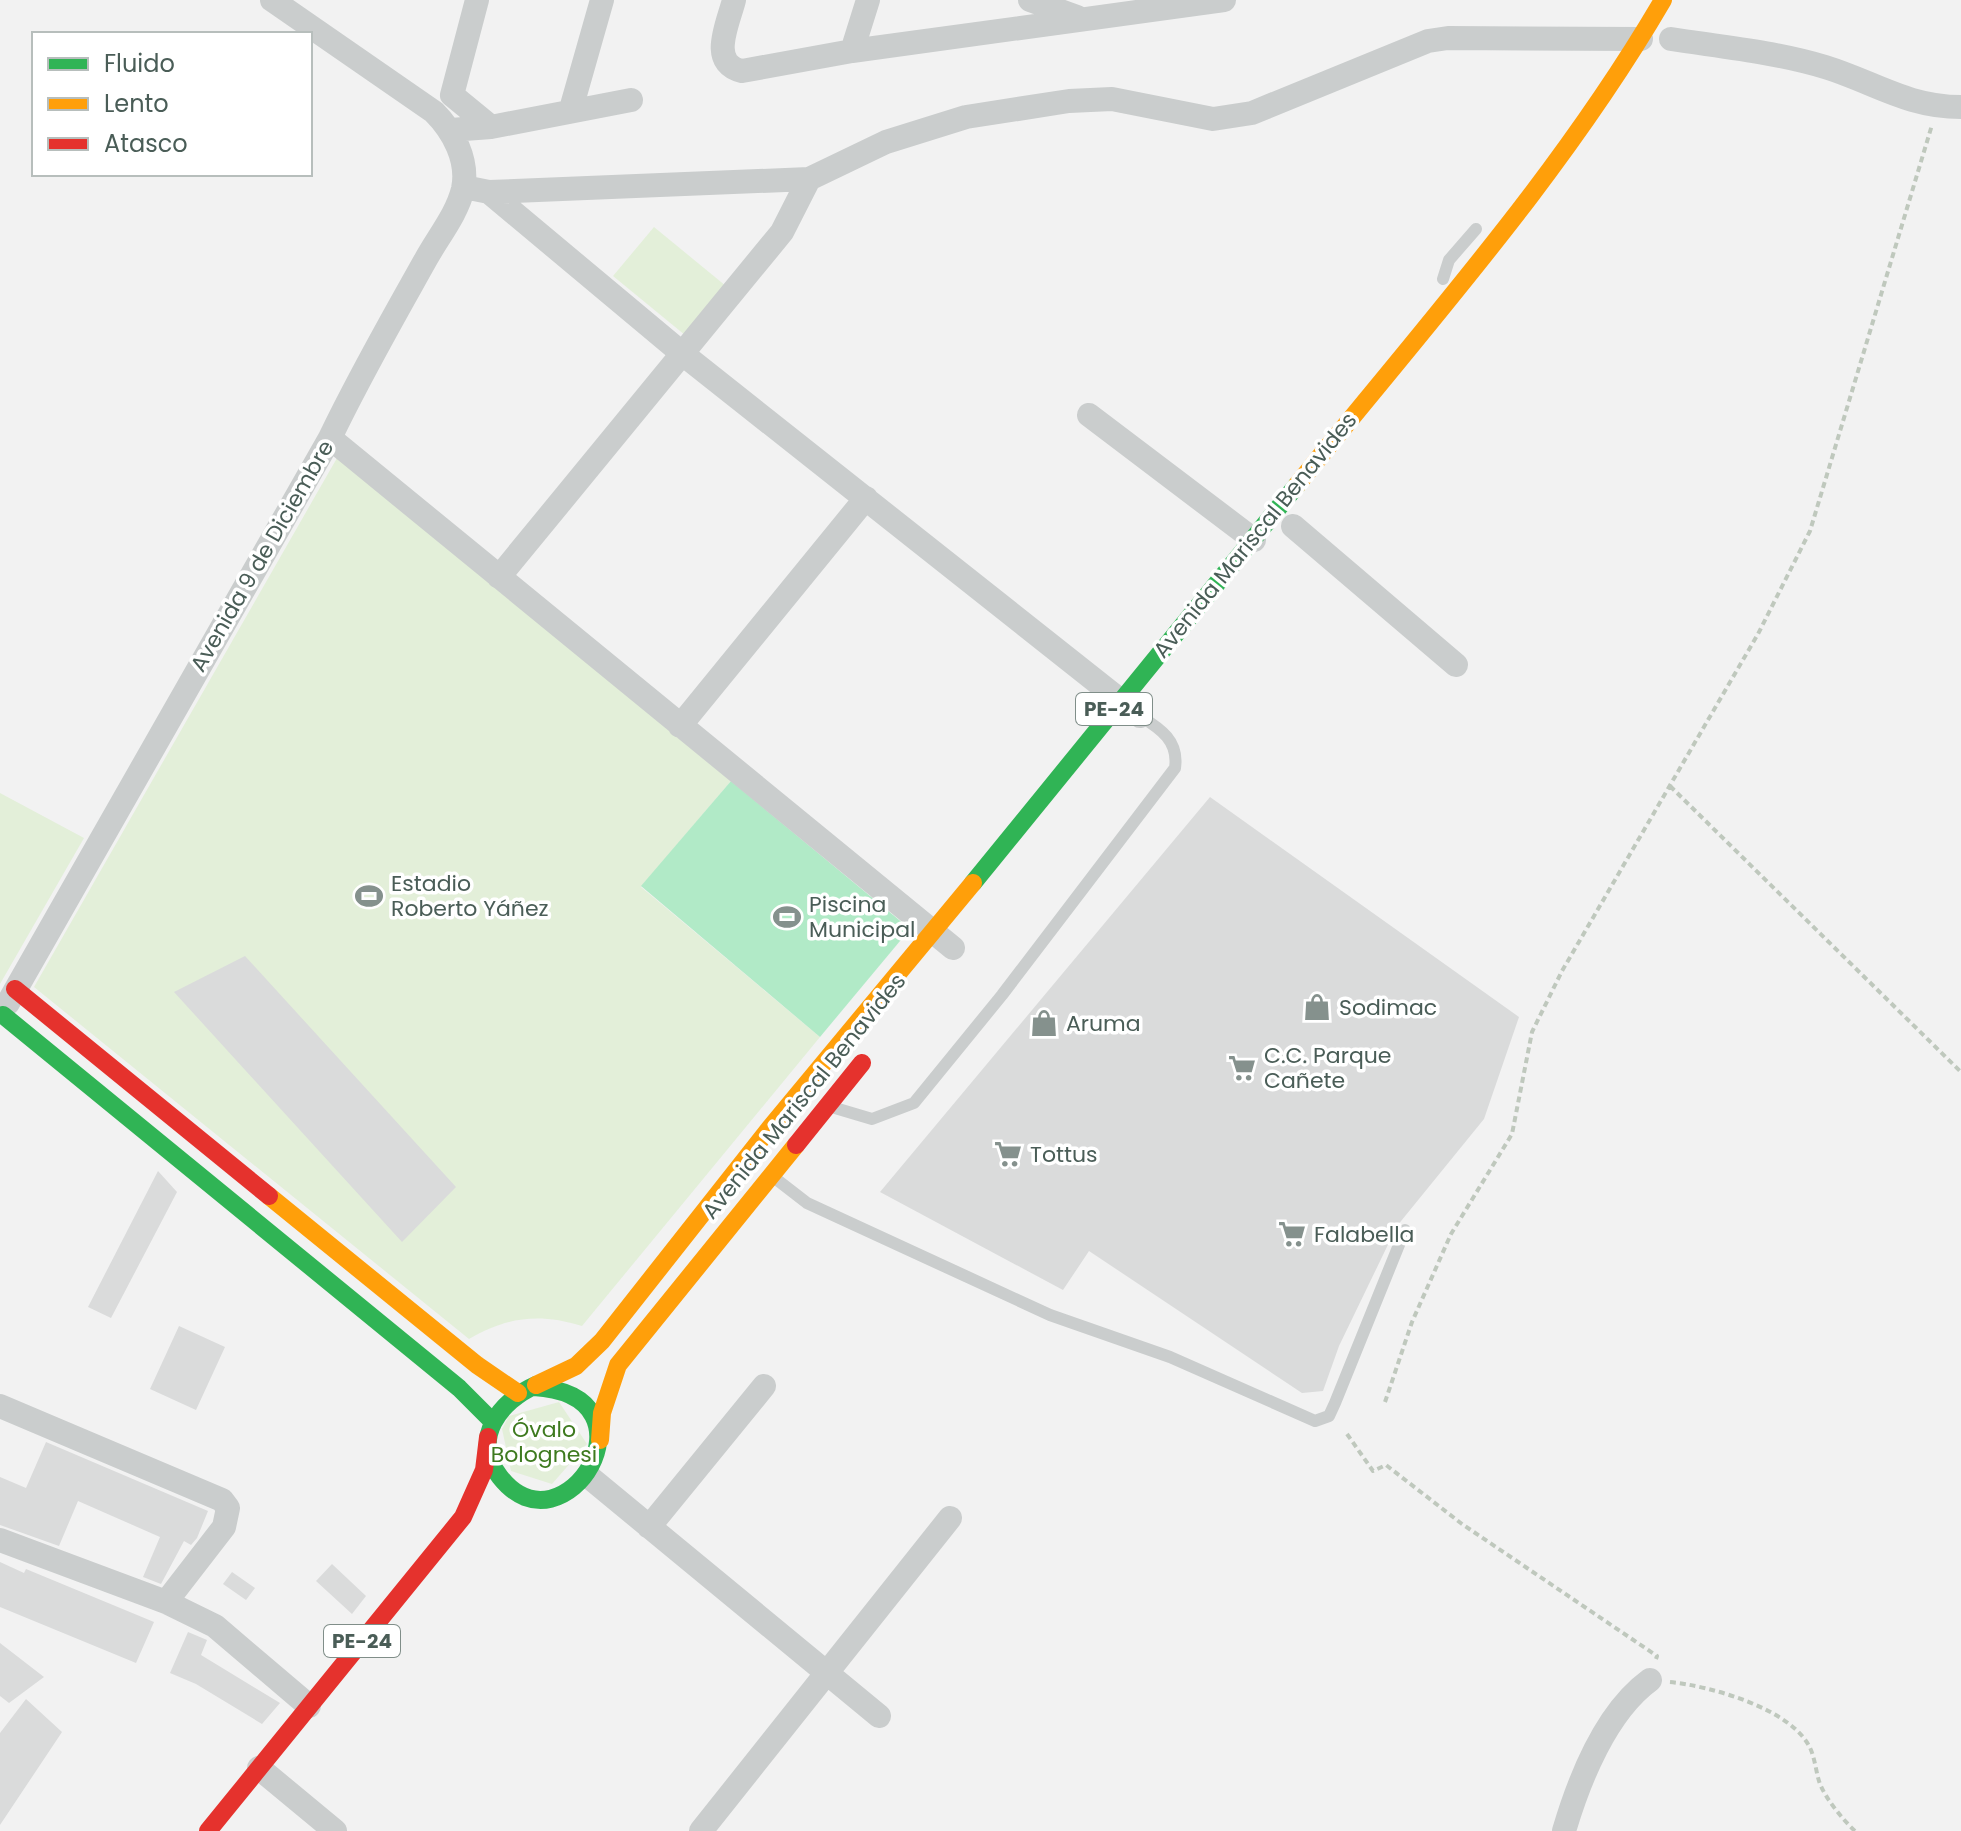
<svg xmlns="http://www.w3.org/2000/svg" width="1961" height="1831" font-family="Poppins,sans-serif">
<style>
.green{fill:#e3efd9}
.water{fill:#b1eac7}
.building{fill:#dadbdb}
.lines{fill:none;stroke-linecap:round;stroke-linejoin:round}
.path{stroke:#bfc8bd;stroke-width:4;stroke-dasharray:6 4;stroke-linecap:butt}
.lane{stroke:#cacdcd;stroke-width:12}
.street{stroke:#cacdcd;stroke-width:24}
.fast{stroke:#30b455;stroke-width:18}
.slow{stroke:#ff9f0a;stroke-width:18}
.jam{stroke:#e5322d;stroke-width:18}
.labels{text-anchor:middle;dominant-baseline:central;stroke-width:7;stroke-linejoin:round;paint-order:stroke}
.shield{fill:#fff;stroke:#808e89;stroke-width:2}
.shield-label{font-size:20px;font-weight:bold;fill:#4a5d57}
.street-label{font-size:22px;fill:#4a5d57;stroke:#fff}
.poi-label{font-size:22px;fill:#4a5d57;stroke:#fff;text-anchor:start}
.park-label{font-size:22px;fill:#3e7a1f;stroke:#fff}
</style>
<rect width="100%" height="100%" fill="#f2f2f2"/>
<path class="green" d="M654,227L732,291L691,340L613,276Z
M337,458L731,781L641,887L820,1037L582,1326C539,1313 507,1317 469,1339L34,987Z
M0,793L84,838L0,984Z
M559,1402L587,1444L552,1484L511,1471L502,1429L509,1416Z"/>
<path class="water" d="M731,781L910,929L820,1037L641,886Z"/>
<path class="building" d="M1210,797L1519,1017L1484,1119L1397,1226L1339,1346L1323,1391L1302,1393L1089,1251L1063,1290L880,1192Z
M245,956L456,1187L402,1242L174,992Z
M158,1171L177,1192L111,1318L88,1307Z
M179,1326L225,1347L196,1410L150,1389Z
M46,1442L208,1511L197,1538L191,1545L184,1541L161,1584L143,1577L160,1537L78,1501L59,1546L0,1525V1477L26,1488Z
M0,1562L24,1573L26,1569L154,1622L136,1663L0,1607Z
M332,1564L366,1596L352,1614L316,1581Z
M232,1572L255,1588L246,1600L223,1584Z
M188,1632L207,1640L201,1655L280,1703L262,1724L196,1684L170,1673Z
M0,1643L44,1677L9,1703L0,1696Z
M26,1699L62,1732L0,1825V1733Z"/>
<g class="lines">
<path class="path" d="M1670,786L1961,1072
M1385,1402L1412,1322L1451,1234L1512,1134L1532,1032L1562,971L1758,634L1810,531L1932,125
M1347,1434L1373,1471L1386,1465L1462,1524L1657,1656L1656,1659
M1670,1682C1710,1686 1794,1709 1811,1750C1815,1760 1816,1771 1819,1781C1824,1797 1843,1820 1855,1831"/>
<path class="lane" d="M1443,279L1449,260L1476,229
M835,1108L872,1119L914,1103L1002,995L1175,768C1179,741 1161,729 1140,716
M776,1179L807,1203L1050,1315L1170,1357L1315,1421L1329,1416L1335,1403L1405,1230"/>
<path class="street" d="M477,0L452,95L491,127
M734,0C728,24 708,63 742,71L852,51L1224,0
M1030,0L1077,17
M1671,39C1723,47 1775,52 1825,67C1874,82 1907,107 1961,107
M852,51L868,0
M571,109L602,0
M451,130L491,127L631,100
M464,187L489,192L809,179L886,142L966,117L1069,101L1112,99L1213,119L1252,113L1428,41L1448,38L1641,39
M489,192L684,355L1140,716
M1089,415L1254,540
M330,438L953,948
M1293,526L1456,665
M499,577L782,232L809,179
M680,726L866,498
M8,1003L330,438C359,377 393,318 426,259C438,237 457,214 463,189C469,160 453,131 434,112L272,0
M0,1406L222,1500L228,1508L224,1527L166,1602
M588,1476L879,1716
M649,1527L764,1386
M0,1540L166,1602L215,1626L309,1706
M259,1768L335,1831
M701,1831L950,1518
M1564,1831C1579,1780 1606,1712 1650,1680"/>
<path class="fast" d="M973,883L1297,485
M3,1015L459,1388L492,1421
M534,1387C666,1395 564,1559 500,1477C470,1439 500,1401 536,1385"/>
<path class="slow" d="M1297,485C1424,327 1561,175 1663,0
M269,1196L477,1365L518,1393
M536,1385L576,1366L602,1341L769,1129L973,883
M600,1440L602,1413L618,1365L796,1145"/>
<path class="jam" d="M15,989L269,1196
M796,1145L862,1063
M208,1831L463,1517L484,1470L488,1437"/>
</g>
<defs>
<g id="stadium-bare" transform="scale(2.16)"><path d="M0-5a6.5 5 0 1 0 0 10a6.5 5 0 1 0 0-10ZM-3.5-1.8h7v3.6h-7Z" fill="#85918d" stroke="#fff" stroke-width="2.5" paint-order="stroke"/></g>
<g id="shop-bare" transform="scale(2.16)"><path d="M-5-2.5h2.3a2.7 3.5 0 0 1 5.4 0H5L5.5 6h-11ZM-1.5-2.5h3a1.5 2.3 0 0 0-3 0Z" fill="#85918d" stroke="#fff" stroke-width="2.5" paint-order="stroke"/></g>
<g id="supermarket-bare" transform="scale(2.16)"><path d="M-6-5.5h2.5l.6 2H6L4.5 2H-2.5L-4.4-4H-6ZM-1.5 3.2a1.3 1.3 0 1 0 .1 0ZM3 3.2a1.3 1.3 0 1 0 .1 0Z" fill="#85918d" stroke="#fff" stroke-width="2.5" paint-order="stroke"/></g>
</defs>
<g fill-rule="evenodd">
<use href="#stadium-bare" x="369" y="896"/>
<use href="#stadium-bare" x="787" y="917"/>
<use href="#shop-bare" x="1317" y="1007"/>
<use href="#shop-bare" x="1044" y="1023"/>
<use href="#supermarket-bare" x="1242" y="1068"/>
<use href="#supermarket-bare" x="1008" y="1154"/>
<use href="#supermarket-bare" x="1292" y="1234"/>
</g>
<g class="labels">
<g class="shield">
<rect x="1076" y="693" width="76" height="32" rx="6"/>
<rect x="324" y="1625" width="76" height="32" rx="6"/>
</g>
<g class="shield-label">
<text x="1114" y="709">PE-24</text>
<text x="362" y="1641">PE-24</text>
</g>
<g class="street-label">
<text transform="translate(1255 535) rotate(-51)">Avenida Mariscal Benavides</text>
<text transform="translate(262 556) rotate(-60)">Avenida 9 de Diciembre</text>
<text transform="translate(804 1096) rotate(-51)">Avenida Mariscal Benavides</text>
</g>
<g class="poi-label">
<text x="391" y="883">Estadio<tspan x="391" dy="25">Roberto Yáñez</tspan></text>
<text x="809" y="904">Piscina<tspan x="809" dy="25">Municipal</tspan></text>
<text x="1339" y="1007">Sodimac</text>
<text x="1066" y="1023">Aruma</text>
<text x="1264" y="1055">C.C. Parque<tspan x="1264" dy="25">Cañete</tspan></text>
<text x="1030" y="1154">Tottus</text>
<text x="1314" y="1234">Falabella</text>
</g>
<g class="park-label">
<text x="544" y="1429">Óvalo<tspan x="544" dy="25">Bolognesi</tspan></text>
</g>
</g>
<rect x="32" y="32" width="280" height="144" fill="#ffffff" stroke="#b7bebc" stroke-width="2"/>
<rect x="48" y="58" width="40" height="12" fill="#30b455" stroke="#b7bebc" stroke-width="2"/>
<text x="104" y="72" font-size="24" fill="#4a5d57">Fluido</text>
<rect x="48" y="98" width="40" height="12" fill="#ff9f0a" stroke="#b7bebc" stroke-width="2"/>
<text x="104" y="112" font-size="24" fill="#4a5d57">Lento</text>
<rect x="48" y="138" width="40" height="12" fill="#e5322d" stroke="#b7bebc" stroke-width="2"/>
<text x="104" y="152" font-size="24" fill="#4a5d57">Atasco</text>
</svg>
